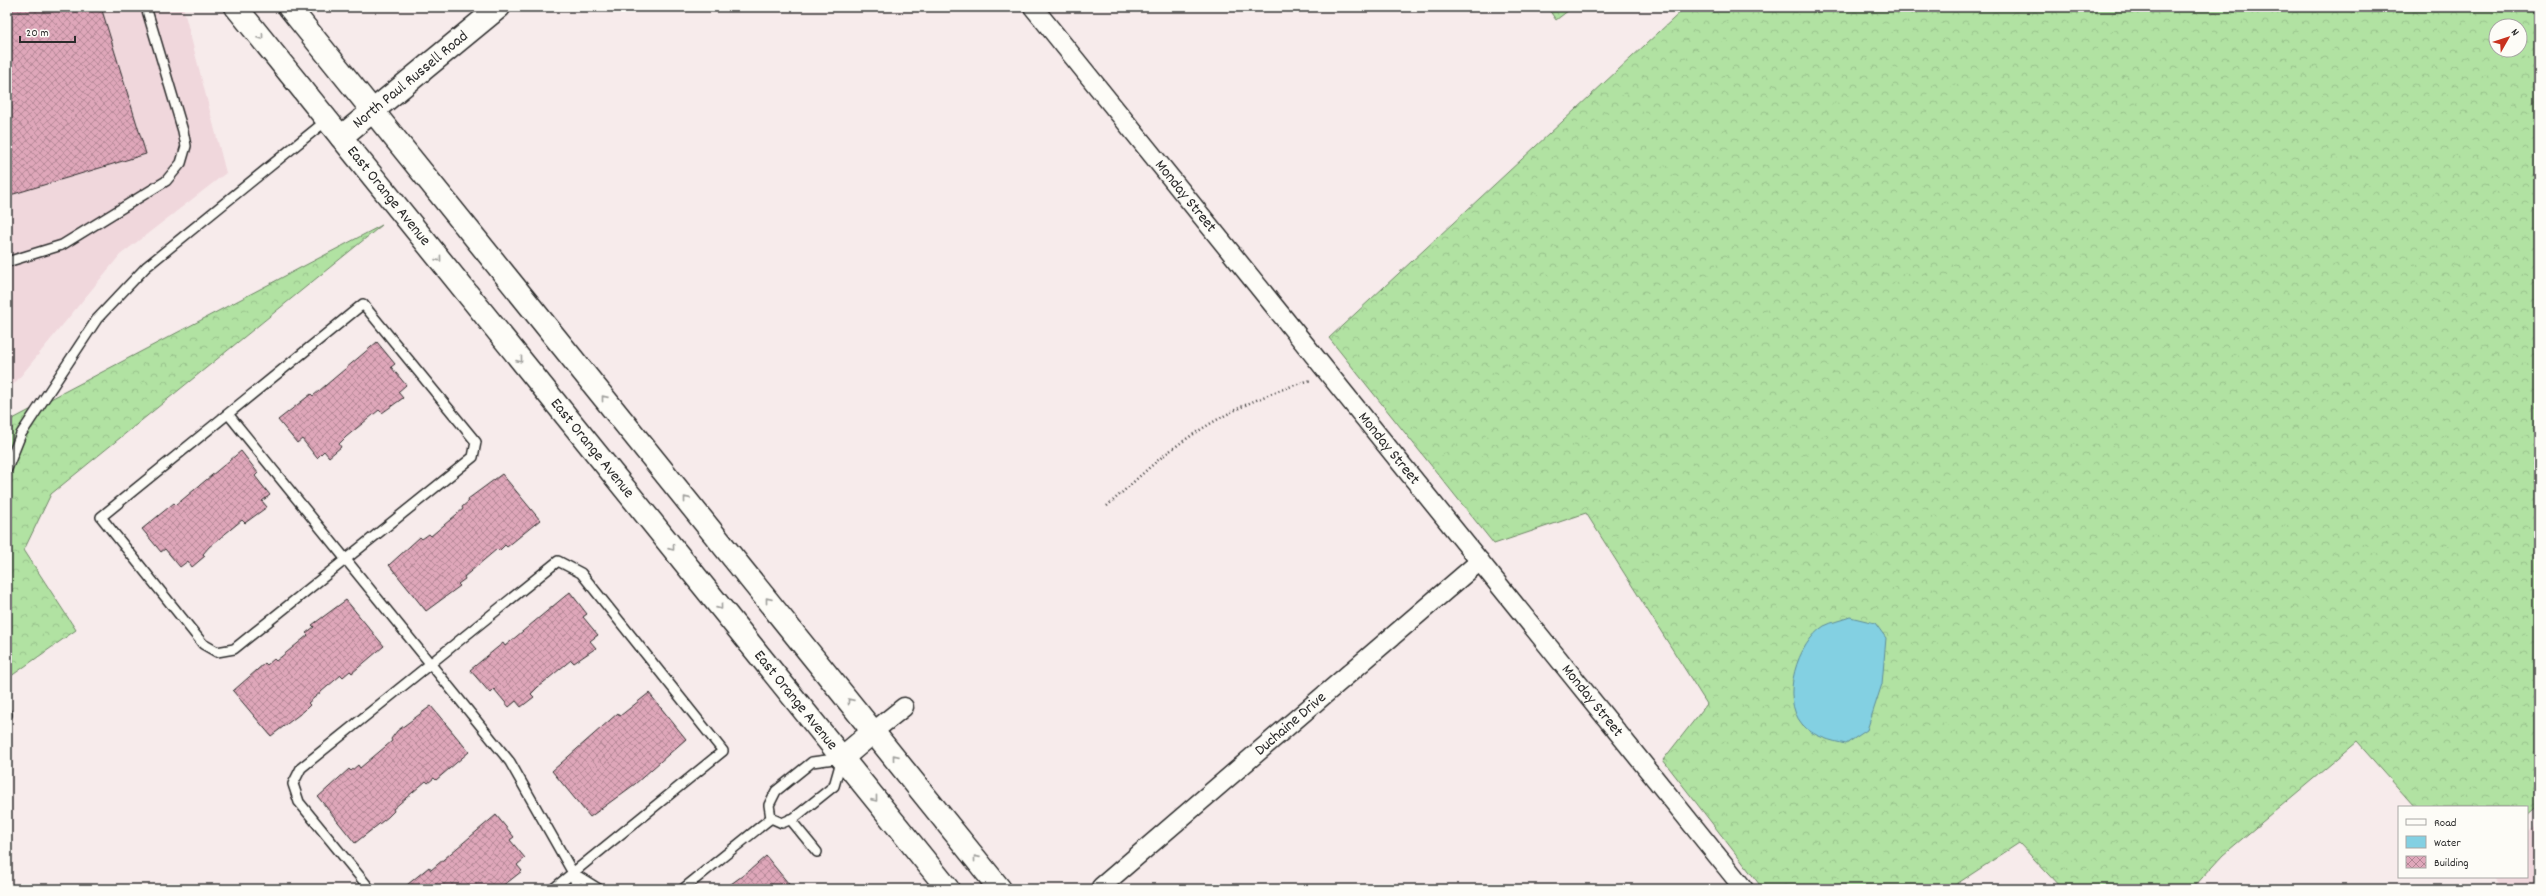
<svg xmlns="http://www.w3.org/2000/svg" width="2546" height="896" font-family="Dekko,sans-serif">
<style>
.built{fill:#f0d7dc}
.forest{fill:url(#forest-crowns);stroke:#6e8666;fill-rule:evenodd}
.water{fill:#83d0e2;stroke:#608e99}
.building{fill:url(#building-cross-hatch);stroke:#2b2b2b}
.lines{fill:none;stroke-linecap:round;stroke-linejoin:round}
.service-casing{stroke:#2b2b2b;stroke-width:12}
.minor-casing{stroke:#2b2b2b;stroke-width:21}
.tertiary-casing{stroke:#2b2b2b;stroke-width:25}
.path{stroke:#2b2b2b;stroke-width:2.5;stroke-dasharray:1 3;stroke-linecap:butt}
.service{stroke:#fdfcf7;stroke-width:9}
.minor{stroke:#fdfcf7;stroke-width:18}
.tertiary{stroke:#fdfcf7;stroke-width:22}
.oneway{stroke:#9e9e9b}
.labels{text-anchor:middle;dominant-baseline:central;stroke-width:3.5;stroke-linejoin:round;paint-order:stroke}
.street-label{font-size:16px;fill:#2b2b2b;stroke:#fdfcf7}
</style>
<defs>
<pattern id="forest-crowns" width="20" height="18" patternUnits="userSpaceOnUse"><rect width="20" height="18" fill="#b1e2a2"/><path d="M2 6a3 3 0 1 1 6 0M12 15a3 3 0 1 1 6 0" fill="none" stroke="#98c28c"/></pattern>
<pattern id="building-cross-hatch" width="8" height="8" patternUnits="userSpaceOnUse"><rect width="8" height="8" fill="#dfa7ba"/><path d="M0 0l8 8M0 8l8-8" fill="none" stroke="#b58897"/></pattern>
</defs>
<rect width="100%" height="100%" fill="#f7ebeb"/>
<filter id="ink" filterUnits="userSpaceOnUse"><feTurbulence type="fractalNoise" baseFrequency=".025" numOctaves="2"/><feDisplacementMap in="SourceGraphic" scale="8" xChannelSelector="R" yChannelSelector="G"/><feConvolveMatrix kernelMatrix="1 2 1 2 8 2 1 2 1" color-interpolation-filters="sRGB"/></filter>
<g filter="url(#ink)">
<path class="built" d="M7,7H183L226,173L120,255L15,383L7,388Z
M2539,823V889H2503L2493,877H2527V832Z"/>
<path class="forest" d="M1547,7H1573L1556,20Z
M1686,7H2539V805L2527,815V807H2415L2357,742L2223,855L2192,889H2062L2019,843L1949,889H1763L1663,760L1707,704L1586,513L1494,544L1329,338ZM2496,26H2520V50H2496Z
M382,225L51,494L24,550L76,630L7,679V422Z"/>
<path class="water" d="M1850,617L1875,623L1886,638L1882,684L1867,730L1846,744C1832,741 1813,737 1802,724C1780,698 1797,643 1824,626C1832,622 1842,620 1850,617Z"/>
<path class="building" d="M7,7H101L146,154L7,196Z
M377,342L395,364L391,367L406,385L398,392L403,398L382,413L379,410L346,437L339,444L341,447L329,457L324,451L317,458L302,439L297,443L278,420L311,394L313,396Z
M241,451L258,473L255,476L270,495L262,501L267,507L245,523L242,520L209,547L203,554L205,556L192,567L188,561L180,567L165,549L161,552L142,529L174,503L176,505Z
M502,474L540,520L507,547L505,545L499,551L497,549L464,577L465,579L458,584L460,586L426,611L389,565L420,537L422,539L429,534L431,536L463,509L462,507L469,501L468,499Z
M570,592L587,614L583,617L598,635L590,641L596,648L574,663L571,660L538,687L531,694L534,697L521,707L516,701L509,707L494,689L490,693L470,670L503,643L505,646Z
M346,600L384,646L352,673L350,671L343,677L341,675L308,703L310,705L304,711L271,736L233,691L265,663L267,665L274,659L276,661L308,635L306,633L314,627L312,625Z
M649,693L686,739L635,784L590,817L552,771L618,713L620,716Z
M431,706L469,752L436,780L434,778L428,783L426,781L393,809L394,811L388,817L355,843L318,797L349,769L351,771L358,765L360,768L392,741L391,739L397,731Z
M496,815L514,837L510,840L525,858L517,865L522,871L508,882L497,889H402L429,867L431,870Z
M766,856L793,889H724L749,871Z"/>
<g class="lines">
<g class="service-casing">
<path id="service" d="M7,262L62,245L166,181L181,163L186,146L183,131L146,7
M363,304L476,442L473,457L234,649L217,652L203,644L101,517Z
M228,414L510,762L573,873L577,889
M7,469L21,434L97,319L146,267L327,120
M7,714V715
M842,758L834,786L794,818L782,823L771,818L769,805L776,791L812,762Z
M790,819L817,852
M573,873L599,889
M370,889L299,802L293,784L301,768L558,561L581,573L723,751L553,889
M683,889L771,818"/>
</g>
<g class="minor-casing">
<g id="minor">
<path id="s1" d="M1033,7L1744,889"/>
<path d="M874,731L904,707"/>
<path id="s2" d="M1101,887L1480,561"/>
</g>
</g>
<g class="tertiary-casing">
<g id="tertiary">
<path id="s3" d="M236,7L948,889"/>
<path d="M289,7L1000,889"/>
<path id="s4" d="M341,137L499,7"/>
<path d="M842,758L874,731"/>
</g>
</g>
<path class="path" d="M1107,506C1128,488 1148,467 1171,450C1212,419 1262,394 1311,380"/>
<use href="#service" class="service"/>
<use href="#minor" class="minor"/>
<use href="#tertiary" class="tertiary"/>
</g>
<defs><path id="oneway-chevron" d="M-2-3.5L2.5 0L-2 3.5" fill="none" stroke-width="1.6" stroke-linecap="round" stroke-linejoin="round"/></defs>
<g class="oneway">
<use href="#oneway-chevron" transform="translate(261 37) rotate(51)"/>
<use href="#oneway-chevron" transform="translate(439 259) rotate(51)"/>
<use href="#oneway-chevron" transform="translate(520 360) rotate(51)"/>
<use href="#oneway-chevron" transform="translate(604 398) rotate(-129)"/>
<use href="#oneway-chevron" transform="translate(686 499) rotate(-129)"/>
<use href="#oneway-chevron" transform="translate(672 548) rotate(51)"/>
<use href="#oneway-chevron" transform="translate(768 600) rotate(-129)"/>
<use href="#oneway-chevron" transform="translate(720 607) rotate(51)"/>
<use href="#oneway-chevron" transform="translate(850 701) rotate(-129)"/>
<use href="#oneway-chevron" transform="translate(895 757) rotate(-129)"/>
<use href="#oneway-chevron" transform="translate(875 799) rotate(51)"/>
<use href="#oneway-chevron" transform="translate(976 858) rotate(-129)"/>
</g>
</g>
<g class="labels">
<g class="street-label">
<text stroke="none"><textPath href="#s4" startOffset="90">North Paul Russell Road</textPath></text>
<text stroke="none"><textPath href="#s3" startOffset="243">East Orange Avenue</textPath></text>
<text stroke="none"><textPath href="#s1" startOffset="243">Monday Street</textPath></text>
<text stroke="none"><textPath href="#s3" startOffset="567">East Orange Avenue</textPath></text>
<text stroke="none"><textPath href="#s1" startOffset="567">Monday Street</textPath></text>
<text stroke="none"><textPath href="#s3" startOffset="891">East Orange Avenue</textPath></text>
<text stroke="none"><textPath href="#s1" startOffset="891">Monday Street</textPath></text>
<text stroke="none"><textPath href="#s2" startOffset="250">Duchaine Drive</textPath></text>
</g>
</g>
<rect width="2546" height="896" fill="none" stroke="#fdfcf7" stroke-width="24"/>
<rect x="12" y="12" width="2522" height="872" fill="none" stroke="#2b2b2b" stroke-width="1.5" filter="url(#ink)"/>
<rect x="2398" y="806" width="130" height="72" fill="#fdfcf7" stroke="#a9a8a5"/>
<rect x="2406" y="819" width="20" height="6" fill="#fdfcf7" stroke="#a9a8a5"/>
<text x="2434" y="826" font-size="12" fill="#2b2b2b">Road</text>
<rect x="2406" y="836" width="20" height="12" fill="#83d0e2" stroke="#a9a8a5"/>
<text x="2434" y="846" font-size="12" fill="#2b2b2b">Water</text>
<rect x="2406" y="856" width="20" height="12" fill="url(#building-cross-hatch)" stroke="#a9a8a5"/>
<text x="2434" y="866" font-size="12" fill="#2b2b2b">Building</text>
<g transform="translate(2508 38) rotate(51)"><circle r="19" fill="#fdfcf7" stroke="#a9a8a5"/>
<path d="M0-3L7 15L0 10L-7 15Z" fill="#c8321e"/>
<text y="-6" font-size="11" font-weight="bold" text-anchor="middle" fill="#2b2b2b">N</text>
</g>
<path d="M20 36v6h55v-6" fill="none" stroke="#2b2b2b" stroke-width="2"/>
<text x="26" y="36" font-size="12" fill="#2b2b2b" stroke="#fdfcf7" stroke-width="3" paint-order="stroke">20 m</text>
</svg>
